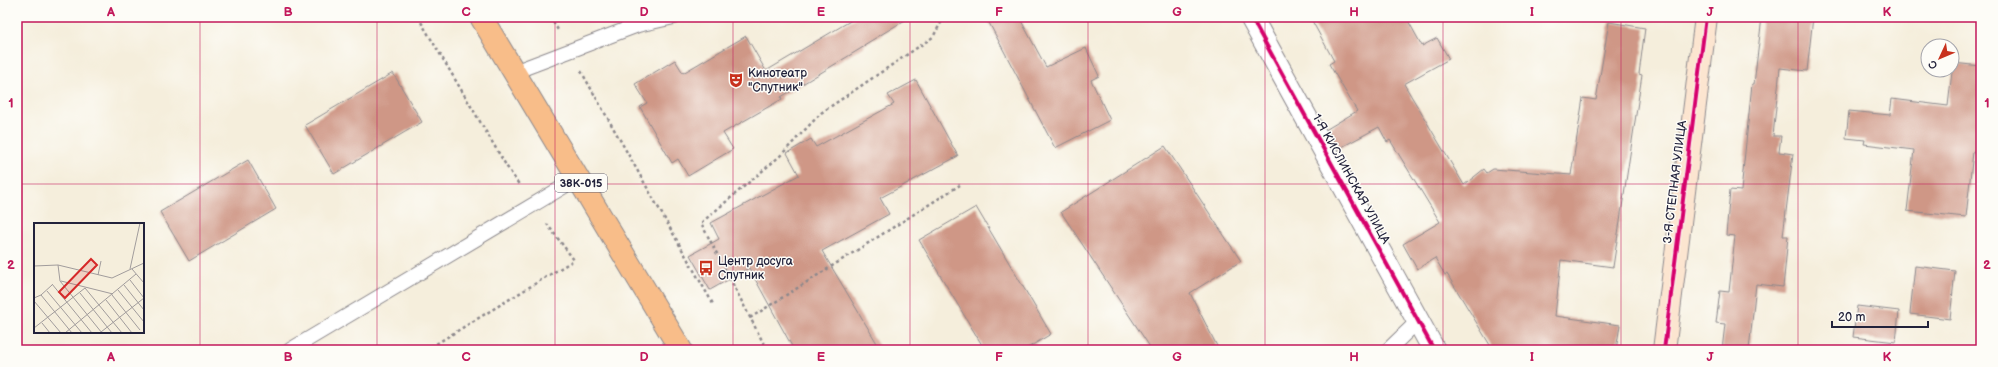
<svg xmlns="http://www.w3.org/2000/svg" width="1998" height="367" font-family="'Balsamiq Sans',sans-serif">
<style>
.building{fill:#cf9786}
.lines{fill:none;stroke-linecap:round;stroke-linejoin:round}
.lane-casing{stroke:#8c888c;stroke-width:16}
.street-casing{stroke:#8c888c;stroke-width:24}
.secondary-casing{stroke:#8c888c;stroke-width:24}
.primary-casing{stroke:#8c888c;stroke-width:24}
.path{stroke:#8c888c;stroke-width:2.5;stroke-dasharray:3 3;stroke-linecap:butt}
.lane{stroke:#fff;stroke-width:14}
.street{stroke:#fff;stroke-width:22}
.secondary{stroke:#fce5d0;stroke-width:22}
.primary{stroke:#f8bd89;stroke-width:22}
.cycleway-casing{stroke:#fdfcf7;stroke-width:6}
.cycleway{stroke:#d6006c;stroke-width:4}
.grid{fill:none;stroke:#c2185b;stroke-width:1;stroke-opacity:0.55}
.labels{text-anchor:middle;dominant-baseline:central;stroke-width:3;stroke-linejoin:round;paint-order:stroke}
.shield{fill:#fdfcf7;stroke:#646373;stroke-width:1}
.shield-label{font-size:11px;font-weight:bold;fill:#22223b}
.poi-label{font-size:12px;fill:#22223b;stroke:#fdfcf7;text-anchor:start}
.street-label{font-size:12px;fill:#22223b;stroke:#fdfcf7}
.inset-road{fill:none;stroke:#a19c9c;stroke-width:1}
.view{fill:#d62828;fill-opacity:0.15;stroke:#d62828;stroke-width:2}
.inset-edge{fill:none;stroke:#22223b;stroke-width:2}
.neatline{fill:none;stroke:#c2185b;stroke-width:1.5}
.grid-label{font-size:13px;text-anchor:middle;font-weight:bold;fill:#c2185b}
</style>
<rect width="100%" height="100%" fill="#fdfcf7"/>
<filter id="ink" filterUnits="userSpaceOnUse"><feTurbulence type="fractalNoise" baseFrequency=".025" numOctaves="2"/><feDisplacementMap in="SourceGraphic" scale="8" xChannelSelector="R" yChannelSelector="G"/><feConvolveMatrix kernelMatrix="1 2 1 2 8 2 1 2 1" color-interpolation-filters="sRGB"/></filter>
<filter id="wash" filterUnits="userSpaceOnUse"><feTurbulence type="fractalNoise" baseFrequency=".012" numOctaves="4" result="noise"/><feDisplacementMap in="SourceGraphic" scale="16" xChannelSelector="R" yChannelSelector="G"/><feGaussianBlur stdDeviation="0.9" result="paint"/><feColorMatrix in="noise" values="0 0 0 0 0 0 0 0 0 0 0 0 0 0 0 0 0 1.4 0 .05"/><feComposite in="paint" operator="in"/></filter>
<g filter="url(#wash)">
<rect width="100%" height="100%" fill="#f5eedc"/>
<g id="blocks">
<path class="building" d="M857,17H910L864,45L865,46L781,97L782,99L723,133L733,149L688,176L678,159L672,163L640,107L647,103L635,84L675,60L683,73L746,36L766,71Z
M986,17H1019L1046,67L1086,48L1099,76L1091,80L1110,120L1055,148Z
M1310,17H1406L1422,46L1437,38L1449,59L1404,84L1464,185L1484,169L1487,173L1493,169L1571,175L1583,98L1596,100L1609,22L1645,28L1639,74L1642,75L1613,267L1561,260L1555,316L1620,325L1616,350H1493L1447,274L1445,275L1435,258L1417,269L1403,244L1440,222L1390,140L1387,142L1379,127L1338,149L1327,129L1357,111L1329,64L1334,61Z
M1762,17H1813L1807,71L1780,68L1773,136H1781L1779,152L1793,154L1783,236H1788L1785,268L1783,287L1756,284L1749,350H1722L1725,324L1716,323L1720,291L1729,292L1735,236L1726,235L1730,190L1741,191L1752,84H1754Z
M1953,63L1981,66V153L1973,152L1966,217L1907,211L1914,150L1864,144L1865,140L1846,138L1849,111L1890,115L1892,99L1948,106Z
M393,73L422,122L334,174L305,125Z
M916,80L958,156L880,198L889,214L822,251L881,350H794L749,268L710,290L690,255L719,239L711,223L799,175L787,153L811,139L816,147L894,104L888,95Z
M1165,146L1241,261L1190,293L1219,350H1152L1061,212Z
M248,160L276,209L189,261L160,212Z
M976,207L1051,334L1024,350H985L919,240Z
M1915,266L1955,271L1950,319L1910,314Z
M1857,306L1899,311L1896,342L1853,337Z"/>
</g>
</g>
<g filter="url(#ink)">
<use href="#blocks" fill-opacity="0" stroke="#8c888c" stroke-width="1"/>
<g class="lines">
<g class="lane-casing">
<path id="lane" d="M514,72L638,25L674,17
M290,350L578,178
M1388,350L1417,322"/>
</g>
<g class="street-casing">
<path id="street" d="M1251,17L1434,350"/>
</g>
<g class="secondary-casing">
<path id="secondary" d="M1664,350L1706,17"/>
</g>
<g class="primary-casing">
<path id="primary" d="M481,17L681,350"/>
</g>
<path class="path" d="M418,17L507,167L520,186
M550,17L558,30
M581,71L713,304
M750,318L960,185
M426,350L574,260L547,224
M767,350L701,223L780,156L821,113L933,37L944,17"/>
<use href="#lane" class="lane"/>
<use href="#street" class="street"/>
<use href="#secondary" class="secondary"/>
<use href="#primary" class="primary"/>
<g class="cycleway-casing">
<path id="cycleway" d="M1251,17L1434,350
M1664,350L1706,17"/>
</g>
<use href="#cycleway" class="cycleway"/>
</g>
</g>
<path class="grid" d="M200,17V350M377,17V350M555,17V350M733,17V350M910,17V350M1088,17V350M1265,17V350M1443,17V350M1621,17V350M1798,17V350M17,184H1981"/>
<defs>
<g id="theatre-bare" transform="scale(1.2)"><path d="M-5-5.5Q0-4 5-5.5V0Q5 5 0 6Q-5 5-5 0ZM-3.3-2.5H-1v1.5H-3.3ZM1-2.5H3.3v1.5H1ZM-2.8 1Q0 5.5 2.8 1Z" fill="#c8321e" stroke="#fdfcf7" stroke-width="2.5" paint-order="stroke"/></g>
<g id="bus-bare" transform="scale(1.2)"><path d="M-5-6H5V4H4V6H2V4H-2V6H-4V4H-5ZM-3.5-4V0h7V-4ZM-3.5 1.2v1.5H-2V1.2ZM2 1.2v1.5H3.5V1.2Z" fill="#c8321e" stroke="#fdfcf7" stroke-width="2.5" paint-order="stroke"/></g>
</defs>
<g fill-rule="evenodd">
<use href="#theatre-bare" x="736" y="80"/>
<use href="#bus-bare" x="706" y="268"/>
</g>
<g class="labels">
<rect class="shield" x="555" y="174" width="52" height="18" rx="3"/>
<g class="shield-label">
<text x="581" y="183">38К-015</text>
</g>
<g class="poi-label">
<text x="748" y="73">Кинотеатр<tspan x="748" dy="14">"Спутник"</tspan></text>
<text x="718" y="261">Центр досуга<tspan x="718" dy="14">Спутник</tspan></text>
</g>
<g class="street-label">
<text transform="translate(1351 179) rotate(61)">1-Я КИСЛИНСКАЯ УЛИЦА</text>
<text transform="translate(1675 182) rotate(-83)">3-Я СТЕПНАЯ УЛИЦА</text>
</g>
</g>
<g transform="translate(34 223)">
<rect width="110" height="110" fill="#f5eedc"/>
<path class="inset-road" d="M24,42L26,58L68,110M0,43L24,42L78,55L110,40M96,46L106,0M98,46L110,60M64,52L67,38M96,57L110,75M27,58L79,71M18,61L58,110M90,62L110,87M0,67V83M84,67L110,99M13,68L48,110M46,70L78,110M7,72L38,110M78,72L106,107M0,75L7,72L18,62M72,77L98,110M0,78L27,110M8,100L16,110M0,105L51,65L88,110M67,109L110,75M31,110L102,51"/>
<path class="view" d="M57,36L63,42L31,75L25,69Z"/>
<rect width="110" height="110" class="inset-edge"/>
</g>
<rect width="1998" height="367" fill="none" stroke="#fdfcf7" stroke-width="44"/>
<g transform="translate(1940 58) rotate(226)"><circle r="19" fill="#fdfcf7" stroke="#a5a5ac"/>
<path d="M0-3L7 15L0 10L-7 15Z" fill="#c8321e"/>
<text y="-6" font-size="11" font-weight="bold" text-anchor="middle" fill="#22223b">С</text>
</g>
<path d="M1832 321v6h96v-6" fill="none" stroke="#22223b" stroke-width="2"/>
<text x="1838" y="321" font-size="12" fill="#22223b" stroke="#fdfcf7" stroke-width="3" paint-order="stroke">20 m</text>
<rect x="22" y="22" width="1954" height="323" class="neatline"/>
<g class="grid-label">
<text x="111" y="16">A</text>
<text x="288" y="16">B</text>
<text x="466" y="16">C</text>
<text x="644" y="16">D</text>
<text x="821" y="16">E</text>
<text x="999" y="16">F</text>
<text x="1177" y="16">G</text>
<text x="1354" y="16">H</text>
<text x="1532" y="16">I</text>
<text x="1710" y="16">J</text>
<text x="1887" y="16">K</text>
<text x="11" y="107">1</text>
<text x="1987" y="107">1</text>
<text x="11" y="269">2</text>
<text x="1987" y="269">2</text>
<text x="111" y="361">A</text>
<text x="288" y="361">B</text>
<text x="466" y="361">C</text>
<text x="644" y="361">D</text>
<text x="821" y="361">E</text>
<text x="999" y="361">F</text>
<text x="1177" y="361">G</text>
<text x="1354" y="361">H</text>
<text x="1532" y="361">I</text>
<text x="1710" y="361">J</text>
<text x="1887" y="361">K</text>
</g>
</svg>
